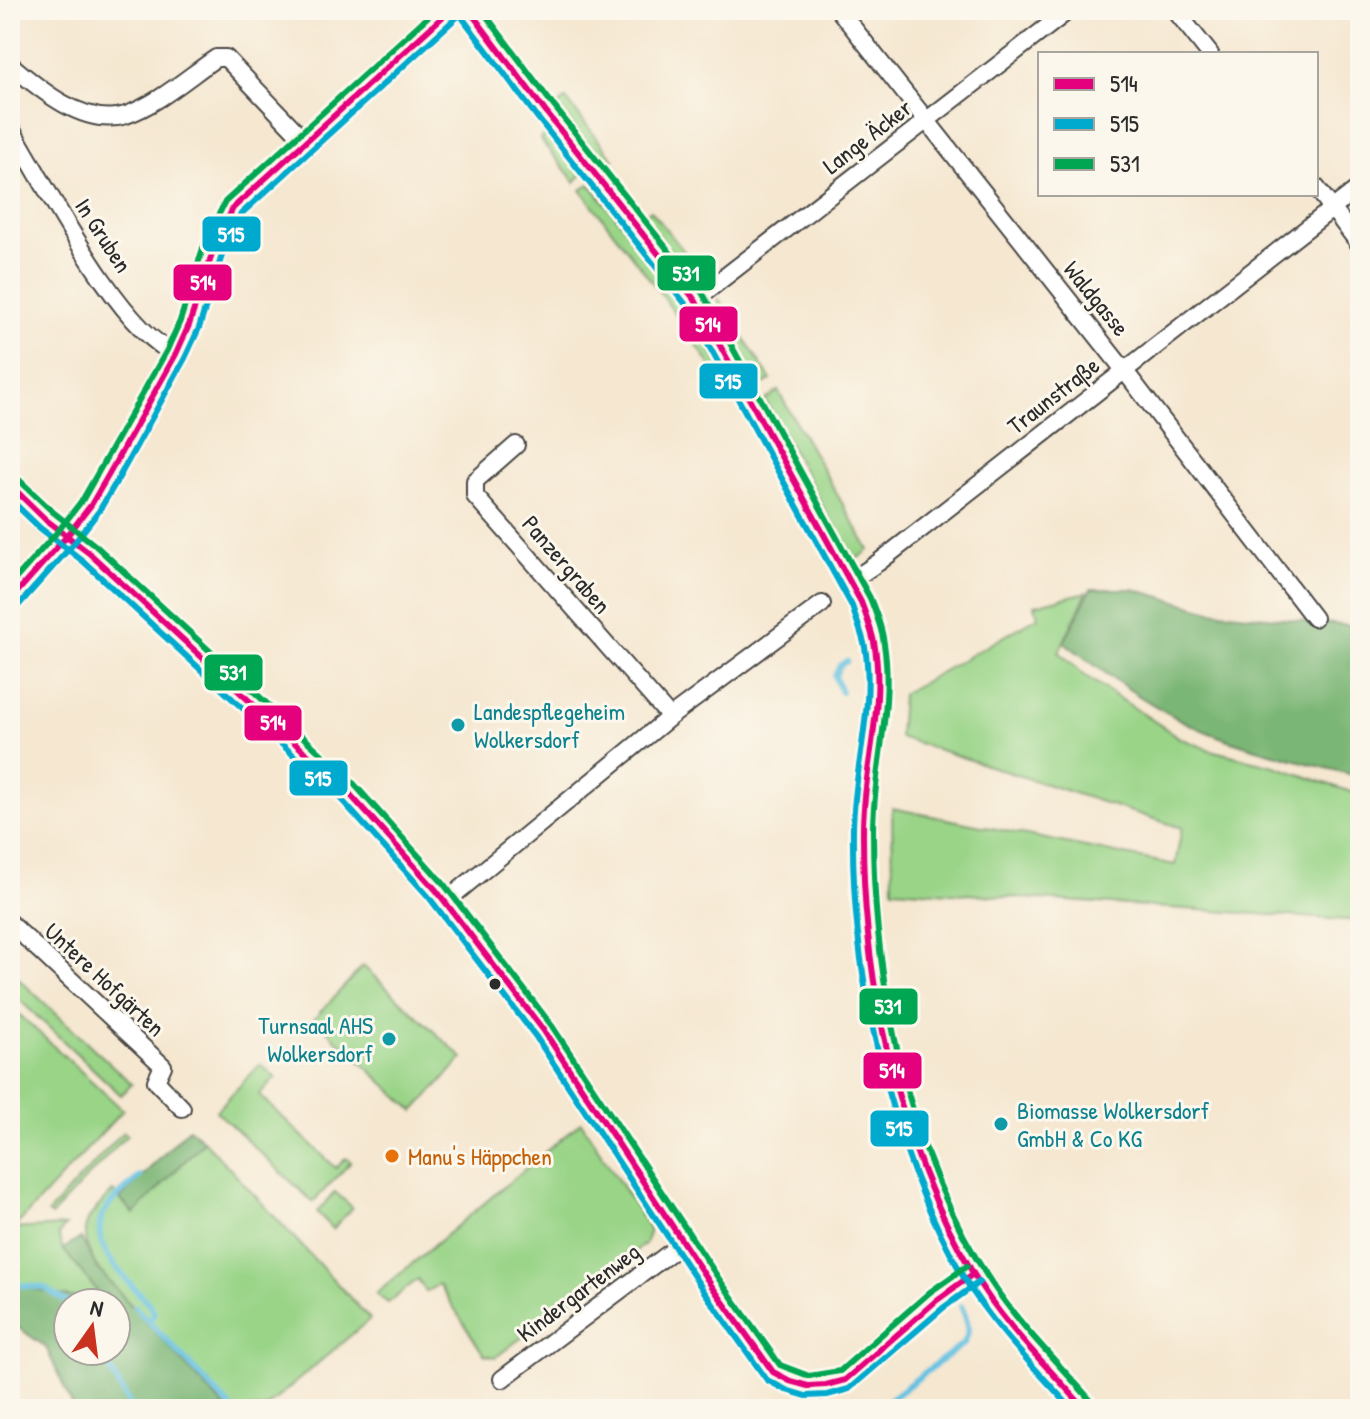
<svg xmlns="http://www.w3.org/2000/svg" width="1370" height="1419" font-family="'Patrick Hand',sans-serif">
<style>
.green{fill:#99d487;stroke:#628059;stroke-width:2}
.forest{fill:#7ab674;stroke:#527050;stroke-width:2;fill-rule:evenodd}
.lines{fill:none;stroke-linecap:round;stroke-linejoin:round}
.stream{stroke:#63c1e1;stroke-width:6}
.minor-casing{stroke:#494744;stroke-width:20}
.tertiary-casing{stroke:#494744;stroke-width:24}
.minor{stroke:#fff;stroke-width:16}
.tertiary{stroke:#fff;stroke-width:20}
.bus-1-casing{stroke:#fbf7ec;stroke-width:12}
.bus-2-casing{stroke:#fbf7ec;stroke-width:12}
.bus-3-casing{stroke:#fbf7ec;stroke-width:12}
.bus-1{stroke:#e5007d;stroke-width:6}
.bus-2{stroke:#00a9ce;stroke-width:6}
.bus-3{stroke:#00a651;stroke-width:6}
.culture-dot{fill:#0f9aa8;stroke:#fbf7ec;stroke-width:3}
.bus-dot{fill:#2b2b2b;stroke:#fbf7ec;stroke-width:3}
.food-dot{fill:#e8710a;stroke:#fbf7ec;stroke-width:3}
.labels{text-anchor:middle;dominant-baseline:central;stroke-width:6;stroke-linejoin:round;paint-order:stroke}
.street-label{font-size:24px;fill:#2b2b2b;stroke:#fbf7ec}
.culture-label{font-size:24px;fill:#0d838f;stroke:#fbf7ec;text-anchor:start}
.food-label{font-size:24px;fill:#c56008;stroke:#fbf7ec;text-anchor:start}
.line-badge{stroke:#fbf7ec;stroke-width:3}
.badge-label{font-size:22px;text-anchor:middle;font-weight:bold;fill:#fff}
</style>
<rect width="100%" height="100%" fill="#fbf7ec"/>
<filter id="ink" filterUnits="userSpaceOnUse"><feTurbulence type="fractalNoise" baseFrequency=".0125" numOctaves="2"/><feDisplacementMap in="SourceGraphic" scale="16" xChannelSelector="R" yChannelSelector="G"/><feConvolveMatrix kernelMatrix="1 2 1 2 8 2 1 2 1" color-interpolation-filters="sRGB"/></filter>
<filter id="wash" filterUnits="userSpaceOnUse"><feTurbulence type="fractalNoise" baseFrequency=".006" numOctaves="4" result="noise"/><feDisplacementMap in="SourceGraphic" scale="32" xChannelSelector="R" yChannelSelector="G"/><feGaussianBlur stdDeviation="1.8" result="paint"/><feColorMatrix in="noise" values="0 0 0 0 0 0 0 0 0 0 0 0 0 0 0 0 0 1.4 0 .05"/><feComposite in="paint" operator="in"/></filter>
<g filter="url(#wash)">
<rect width="100%" height="100%" fill="#f5e7d0"/>
<path class="green" d="M566,99L614,160L605,168L558,106Z
M547,132L582,174L575,182L540,139Z
M590,184L683,300L722,370L716,373L662,295L581,190Z
M651,210L705,278H696L687,273L643,216Z
M719,299L771,380L757,387L714,309Z
M778,391L869,550L858,558L850,557L765,400Z
M1087,592L1059,652L1084,675L1180,738L1210,750L1278,767L1360,795V921L893,889L892,808L1175,865L1182,828L899,737L902,694L1038,617L1035,605Z
M363,966L463,1058L414,1111L314,1019Z
M10,971L132,1084L121,1095L10,991Z
M10,1006L123,1110L15,1227L10,1223Z
M260,1064L276,1077L259,1095L336,1168L346,1158L351,1162L313,1202L216,1111Z
M581,1122L650,1230L645,1244L496,1357L485,1355L480,1349L439,1284L426,1292L418,1279L388,1303L376,1294Z
M123,1132L127,1135L51,1216L48,1213Z
M204,1141L370,1319L264,1409H226L97,1268C76,1228 83,1222 113,1191L134,1213Z
M335,1192L352,1207L333,1229L317,1212Z
M66,1226L58,1234L63,1249L98,1292L88,1301L10,1284V1229Z"/>
<path class="forest" d="M1091,589H1133L1211,611L1360,627V777C1314,764 1267,754 1223,738C1165,718 1112,679 1064,642Z
M189,1128L204,1141L134,1214L120,1199Z
M81,1238L97,1268L226,1409H74L46,1347L10,1322V1284L88,1301L97,1291L63,1249ZM68,1303H116V1351H68Z"/>
<g class="lines">
<path class="stream" d="M841,692L835,676L840,665L847,661
M140,1176C129,1187 108,1202 102,1216C89,1250 130,1282 150,1305L154,1313L149,1321
M10,1284L45,1288L68,1303
M135,1307L232,1409
M100,1351L132,1409
M877,1409L964,1343C972,1328 967,1320 961,1306"/>
</g>
</g>
<g filter="url(#ink)">
<g class="lines">
<g class="minor-casing">
<path id="minor" d="M839,10L1124,370L1314,618
M1175,10L1210,54
M10,64C39,89 85,128 126,115C158,104 188,77 216,58H226L305,141
M10,127C44,182 119,331 176,354
M1316,187L1360,245
M695,300L1069,10
M516,445L475,481V496L670,717
M10,485L46,520L89,553L347,791L436,890L544,1031L711,1285L773,1372C796,1388 819,1390 845,1380L937,1300L973,1274
M851,581L879,562L1360,187
M10,600L67,536L91,505L109,474L176,354L189,325L215,245L233,208L450,10
M445,902L670,717L822,604
M10,923L163,1066L156,1081L182,1108
M502,1379L683,1243
M804,1387L815,1409"/>
</g>
<g class="tertiary-casing">
<path id="tertiary" d="M469,10L545,111L695,300L861,602C866,617 873,632 875,648C885,708 863,769 863,830C864,970 899,1153 973,1273C1003,1323 1047,1365 1085,1409"/>
</g>
<use href="#minor" class="minor"/>
<use href="#tertiary" class="tertiary"/>
<g class="bus-1-casing">
<path id="bus-1" d="M469,10L545,111L695,300L861,602C866,615 871,629 874,642C886,705 863,767 863,830C862,977 897,1146 973,1273C1003,1324 1046,1365 1085,1409
M10,485L46,520L89,553L347,791L436,890L544,1031L711,1285L773,1372L790,1381L808,1386L826,1385L845,1380L937,1300L973,1274
M10,600L67,536L91,505L109,474L176,354L189,325L215,245L233,208L450,10"/>
</g>
<g class="bus-2-casing">
<path id="bus-2" d="M461,16L537,117L687,306L852,606C856,619 862,633 865,647C875,707 854,767 853,828C851,975 890,1151 964,1278C993,1326 1034,1367 1072,1409
M10,499L40,528L83,561L340,798L428,896L536,1037L703,1290L767,1380L786,1390L806,1396L827,1395L849,1389L943,1308L979,1282
M17,607L75,542L99,511L118,479L185,358L199,328L224,249L241,214L457,17"/>
</g>
<g class="bus-3-casing">
<path id="bus-3" d="M482,10L553,105L703,294L870,598C876,613 882,628 884,644C894,707 873,768 873,831C873,980 908,1157 991,1282C1020,1326 1058,1363 1092,1402
M17,478L53,512L96,546L354,784L443,883L552,1026L719,1279L780,1365L809,1376L840,1371L930,1292L967,1266
M10,585L59,530L83,499L100,469L167,350L180,321L205,242L225,202L435,10"/>
</g>
<use href="#bus-1" class="bus-1"/>
<use href="#bus-2" class="bus-2"/>
<use href="#bus-3" class="bus-3"/>
</g>
</g>
<g class="culture-dot">
<circle cx="458" cy="725" r="8"/>
<circle cx="389" cy="1039" r="8"/>
<circle cx="1001" cy="1124" r="8"/>
</g>
<circle class="bus-dot" cx="495" cy="984" r="7"/>
<circle class="food-dot" cx="392" cy="1156" r="8"/>
<g class="labels">
<g class="street-label">
<text transform="translate(867 136) rotate(-38)">Lange Äcker</text>
<text transform="translate(104 235) rotate(57)">In Gruben</text>
<text transform="translate(1097 298) rotate(51)">Waldgasse</text>
<text transform="translate(1053 395) rotate(-38)">Traunstraße</text>
<text transform="translate(567 564) rotate(49)">Panzergraben</text>
<text transform="translate(105 979) rotate(43)">Untere Hofgärten</text>
<text transform="translate(578 1292) rotate(-37)">Kindergartenweg</text>
</g>
<g class="culture-label">
<text x="474" y="711">Landespflegeheim<tspan x="474" dy="28">Wolkersdorf</tspan></text>
<text x="373" y="1025" text-anchor="end">Turnsaal AHS<tspan x="373" dy="28">Wolkersdorf</tspan></text>
<text x="1017" y="1110">Biomasse Wolkersdorf<tspan x="1017" dy="28">GmbH &amp; Co KG</tspan></text>
</g>
<g class="food-label">
<text x="408" y="1156">Manu's Häppchen</text>
</g>
</g>
<g class="line-badge">
<rect x="201" y="215" width="61" height="38" rx="8" fill="#00a9ce"/>
<rect x="656" y="254" width="61" height="38" rx="8" fill="#00a651"/>
<rect x="172" y="263" width="61" height="39" rx="8" fill="#e5007d"/>
<rect x="678" y="305" width="61" height="38" rx="8" fill="#e5007d"/>
<rect x="698" y="362" width="61" height="38" rx="8" fill="#00a9ce"/>
<rect x="203" y="653" width="61" height="39" rx="8" fill="#00a651"/>
<rect x="243" y="704" width="60" height="38" rx="8" fill="#e5007d"/>
<rect x="288" y="759" width="61" height="38" rx="8" fill="#00a9ce"/>
<rect x="858" y="987" width="61" height="39" rx="8" fill="#00a651"/>
<rect x="862" y="1051" width="61" height="39" rx="8" fill="#e5007d"/>
<rect x="869" y="1109" width="61" height="39" rx="8" fill="#00a9ce"/>
</g>
<g class="badge-label">
<text x="231" y="242">515</text>
<text x="686" y="281">531</text>
<text x="203" y="290">514</text>
<text x="708" y="332">514</text>
<text x="728" y="389">515</text>
<text x="233" y="680">531</text>
<text x="273" y="730">514</text>
<text x="318" y="786">515</text>
<text x="888" y="1014">531</text>
<text x="892" y="1078">514</text>
<text x="899" y="1136">515</text>
</g>
<rect width="1370" height="1419" fill="none" stroke="#fbf7ec" stroke-width="40"/>
<rect x="1038" y="52" width="280" height="144" fill="#fbf7ec" stroke="#a8a59f" stroke-width="2"/>
<rect x="1054" y="78" width="40" height="12" fill="#e5007d" stroke="#a8a59f" stroke-width="2"/>
<text x="1110" y="92" font-size="24" fill="#2b2b2b">514</text>
<rect x="1054" y="118" width="40" height="12" fill="#00a9ce" stroke="#a8a59f" stroke-width="2"/>
<text x="1110" y="132" font-size="24" fill="#2b2b2b">515</text>
<rect x="1054" y="158" width="40" height="12" fill="#00a651" stroke="#a8a59f" stroke-width="2"/>
<text x="1110" y="172" font-size="24" fill="#2b2b2b">531</text>
<g transform="translate(92 1327) rotate(14)"><circle r="38" fill="#fbf7ec" stroke="#a8a59f" stroke-width="2"/>
<path d="M0-6L14 30L0 20L-14 30Z" fill="#c8321e"/>
<text y="-12" font-size="22" font-weight="bold" text-anchor="middle" fill="#2b2b2b">N</text>
</g>
</svg>
